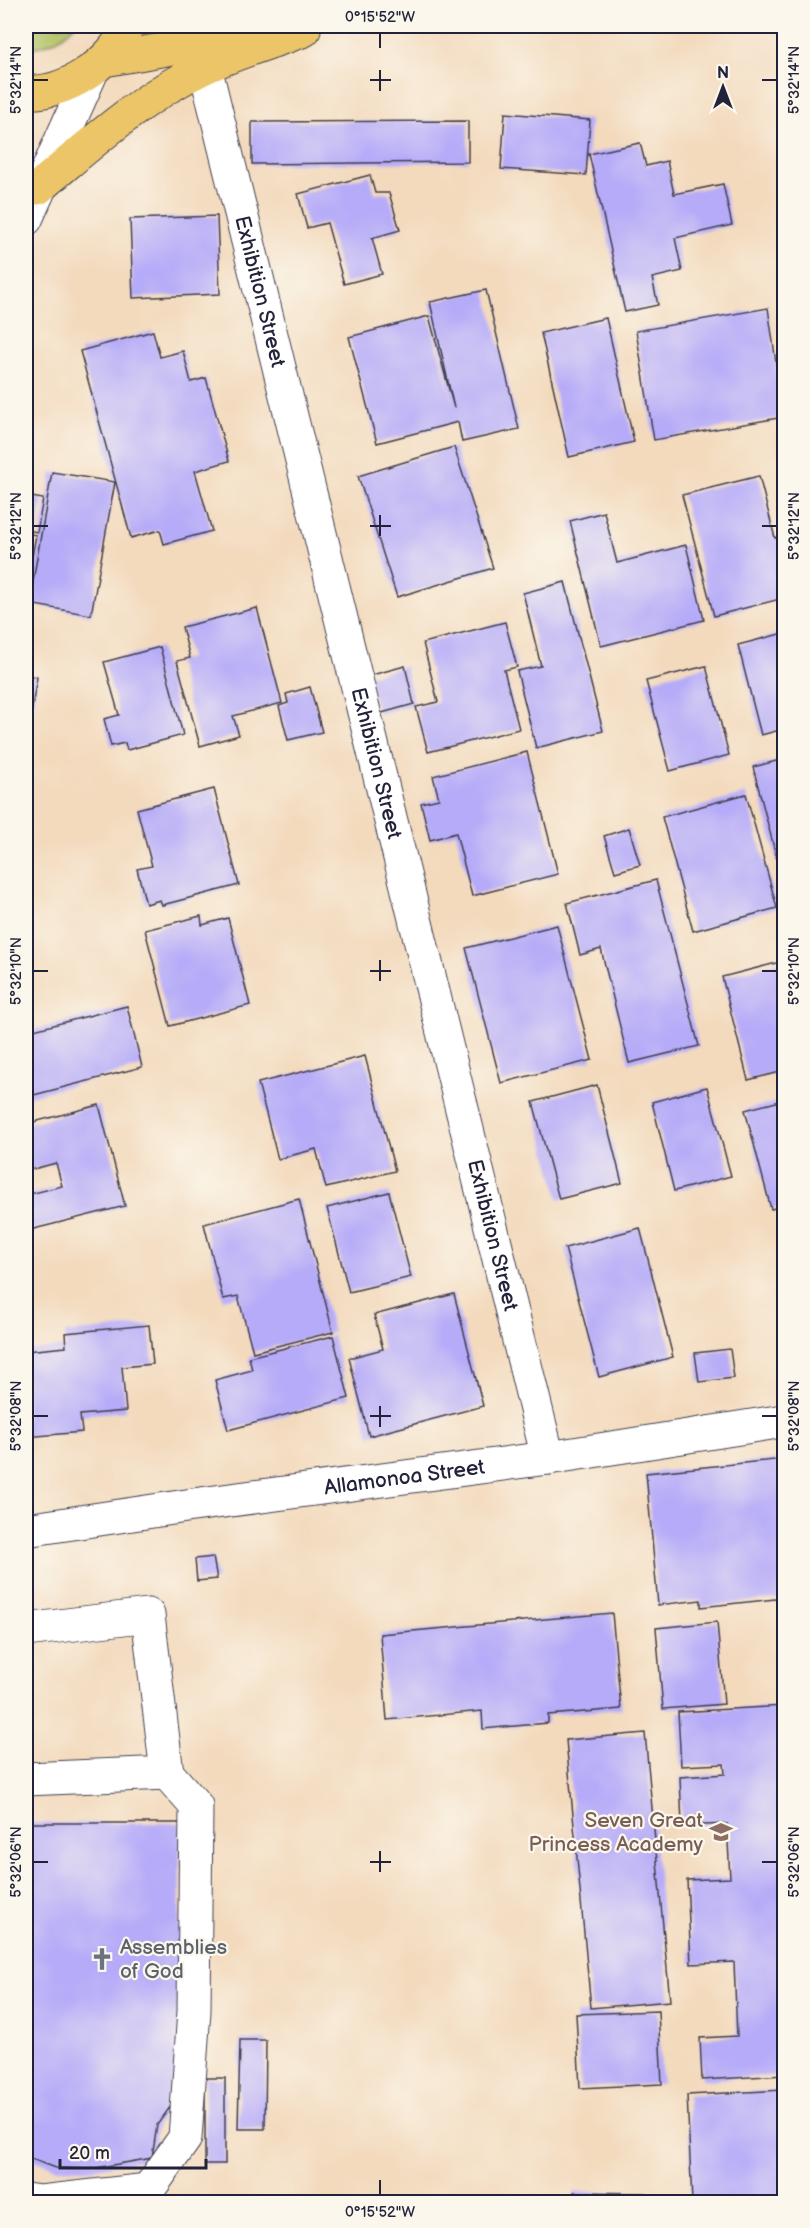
<svg xmlns="http://www.w3.org/2000/svg" width="810" height="2228" font-family="'Balsamiq Sans',sans-serif">
<style>
.green{fill:#b4c365;stroke:#6b7250;stroke-width:1.5}
.building{fill:#b6abf8}
.lines{fill:none;stroke-linecap:round;stroke-linejoin:round}
.minor-casing{stroke:#413e4e;stroke-width:35}
.major-casing{stroke:#413e4e;stroke-width:35}
.minor{stroke:#fff;stroke-width:33}
.major{stroke:#ecc569;stroke-width:33}
.ticks{fill:none;stroke:#22223b;stroke-width:2}
.labels{text-anchor:middle;dominant-baseline:central;stroke-width:4.5;stroke-linejoin:round;paint-order:stroke}
.street-label{font-size:21px;fill:#22223b;stroke:#fbf7ec}
.education-label{font-size:21px;fill:#785e54;stroke:#fbf7ec;text-anchor:end}
.worship-label{font-size:21px;fill:#5b616d;stroke:#fbf7ec;text-anchor:start}
.neatline{fill:none;stroke:#22223b;stroke-width:2}
.ticks-label{font-size:15px;text-anchor:middle;fill:#22223b}
</style>
<rect width="100%" height="100%" fill="#fbf7ec"/>
<filter id="ink" filterUnits="userSpaceOnUse"><feTurbulence type="fractalNoise" baseFrequency=".0167" numOctaves="2"/><feDisplacementMap in="SourceGraphic" scale="12" xChannelSelector="R" yChannelSelector="G"/><feConvolveMatrix kernelMatrix="1 2 1 2 8 2 1 2 1" color-interpolation-filters="sRGB"/></filter>
<filter id="wash" filterUnits="userSpaceOnUse"><feTurbulence type="fractalNoise" baseFrequency=".008" numOctaves="4" result="noise"/><feDisplacementMap in="SourceGraphic" scale="24" xChannelSelector="R" yChannelSelector="G"/><feGaussianBlur stdDeviation="1.35" result="paint"/><feColorMatrix in="noise" values="0 0 0 0 0 0 0 0 0 0 0 0 0 0 0 0 0 1.4 0 .05"/><feComposite in="paint" operator="in"/></filter>
<g filter="url(#wash)">
<rect width="100%" height="100%" fill="#f3dabd"/>
<path class="green" d="M26,26H74C60,41 46,46 26,49Z"/>
<g id="blocks">
<path class="building" d="M505,113L590,120L586,175L501,169Z
M468,121V162L252,164V122Z
M640,143L646,166L667,161L674,194L723,184L732,225L675,238L682,271L652,278L658,305L625,312L589,154Z
M370,175L375,193H389L400,230L372,238L382,274L344,284L327,223L307,228L298,194Z
M217,216L220,294L133,298L130,219Z
M486,290L519,429L462,442L458,422L377,443L349,337L429,316L454,408L430,302Z
M768,308L784,417L654,440L636,331Z
M606,318L634,442L569,457L541,333Z
M153,331L160,357L183,351L191,382L206,378L229,461L195,471L212,531L164,544L160,530L131,538L80,351Z
M454,447L493,568L397,597L358,476Z
M52,472L115,482L91,615L29,604Z
M759,476L775,538L784,536V598L714,616L682,495Z
M26,496L43,499L37,532L26,530Z
M604,512L617,563L686,545L704,620L601,646L570,521Z
M26,533L36,535L31,562L26,561Z
M26,563L32,565L27,593H26Z
M565,582L603,731L536,748L517,671L541,666L523,593Z
M257,608L282,703L233,716L239,735L200,746L177,661L190,658L182,627Z
M505,622L517,667L504,670L519,729L428,752L416,707L438,702L423,643Z
M784,633V729L761,735L738,645Z
M160,647L183,735L127,750L125,743L111,746L104,719L119,715L104,662Z
M405,666L414,704L378,714L368,676Z
M706,666L729,755L670,771L646,681Z
M26,675L37,677L31,713L26,712Z
M310,687L322,732L288,740L279,706L288,703L286,694Z
M527,752L558,874L472,896L456,833L430,840L421,803L439,799L433,776Z
M784,759V886L753,767Z
M214,789L239,885L162,905L160,900L146,904L137,869L152,866L137,809Z
M746,794L777,908L693,931L662,817Z
M629,828L640,865L615,872L604,836Z
M656,880L699,1046L629,1063L601,949L580,955L567,903Z
M201,916L202,925L228,918L250,1005L170,1026L145,930Z
M557,925L592,1060L501,1083L466,948Z
M784,961V1071L748,1080L722,977Z
M127,1006L142,1067L26,1097V1032Z
M365,1056L395,1171L326,1188L316,1149L278,1159L258,1083Z
M597,1085L622,1183L559,1199L533,1102Z
M707,1087L731,1176L674,1191L652,1102Z
M784,1100V1206L771,1209L745,1110Z
M99,1105L125,1206L26,1231V1195L62,1186L56,1163L26,1171V1124Z
M389,1192L411,1277L349,1292L327,1208Z
M299,1199L333,1332L253,1352L238,1296L223,1299L204,1224Z
M640,1228L673,1357L599,1377L565,1248Z
M454,1294L483,1406L369,1436L349,1358L383,1349L374,1315Z
M149,1325L153,1364L122,1367L126,1411L80,1415L82,1432L26,1437V1351L66,1347L65,1333Z
M333,1336L349,1398L228,1430L215,1380L252,1370L249,1357Z
M730,1349L734,1378L699,1382L695,1353Z
M784,1459V1598L701,1607V1600L658,1605L646,1473Z
M213,1557L217,1579L197,1581L195,1559Z
M612,1613L621,1709L548,1715V1723L483,1729L482,1711L387,1720L380,1634Z
M717,1622L724,1704L663,1709L656,1628Z
M784,1706V2075L702,2080L700,2038L737,2036L734,1962L691,1964L687,1880L730,1878L727,1824L682,1826L680,1777L725,1774L724,1764L681,1766L678,1712Z
M645,1733L670,2001L591,2008L566,1740Z
M26,1823H180L179,2095L157,2125L152,2158L90,2169L56,2168L26,2157Z
M658,2011L662,2084L580,2088L576,2014Z
M240,2040H266L265,2129H238Z
M205,2078H225V2164H205Z
M784,2090V2202H692L687,2095Z
M574,2192L646,2193V2202H574Z"/>
</g>
</g>
<g filter="url(#ink)">
<use href="#blocks" fill-opacity="0" stroke="#413e4e" stroke-width="1.5"/>
<g class="lines">
<g class="minor-casing">
<g id="minor">
<path id="s1" d="M205,67L548,1458"/>
<path d="M26,219L92,71"/>
<path id="s2" d="M26,1530L193,1505L548,1458L784,1421"/>
<path d="M26,1630L148,1615L167,1773L26,1779"/>
<path d="M26,2200L40,2202L148,2190L185,2138L194,2011L196,1806L167,1773"/>
</g>
</g>
<g class="major-casing">
<path id="major" d="M104,60L247,35
M26,92C65,95 114,62 127,26
M38,188C91,144 143,96 205,67C237,52 272,42 304,30"/>
</g>
<use href="#minor" class="minor"/>
<use href="#major" class="major"/>
</g>
</g>
<path class="ticks" d="M380,33V48M380,70V91M33,80H48M370,80H391M762,80H777M380,515V536M33,526H48M370,526H391M762,526H777M380,960V981M33,971H48M370,971H391M762,971H777M380,1406V1427M33,1416H48M370,1416H391M762,1416H777M380,1851V1872M33,1862H48M370,1862H391M762,1862H777M380,2180V2195"/>
<defs>
<g id="school-bare" transform="scale(1.8)"><path d="M0-5L7-2L0 1L-7-2ZM-4 1L0 2.5L4 1V4Q0 6-4 4Z" fill="#8d6e63" stroke="#fbf7ec" stroke-width="2.5" paint-order="stroke"/></g>
<g id="church-bare" transform="scale(1.8)"><path d="M-1.2-6h2.4v3.5h3.3v2.4h-3.3V6h-2.4V-.1h-3.3v-2.4h3.3Z" fill="#6b7280" stroke="#fbf7ec" stroke-width="2.5" paint-order="stroke"/></g>
</defs>
<g fill-rule="evenodd">
<use href="#school-bare" x="721" y="1832"/>
<use href="#church-bare" x="102" y="1959"/>
</g>
<g class="labels">
<g class="street-label">
<text stroke="none"><textPath href="#s1" startOffset="231">Exhibition Street</textPath></text>
<text stroke="none"><textPath href="#s1" startOffset="717">Exhibition Street</textPath></text>
<text stroke="none"><textPath href="#s1" startOffset="1203">Exhibition Street</textPath></text>
<text stroke="none"><textPath href="#s2" startOffset="382">Allamonoa Street</textPath></text>
</g>
<g class="education-label">
<text x="703" y="1820">Seven Great<tspan x="703" dy="24">Princess Academy</tspan></text>
</g>
<g class="worship-label">
<text x="120" y="1947">Assemblies<tspan x="120" dy="24">of God</tspan></text>
</g>
</g>
<rect width="810" height="2228" fill="none" stroke="#fbf7ec" stroke-width="66"/>
<g transform="translate(723 87)" stroke="#fbf7ec" stroke-width="4.5" paint-order="stroke">
<path d="M0-4.5L10 22L0 15L-10 22Z" fill="#22223b"/>
<text y="-9" font-size="16" font-weight="bold" text-anchor="middle" fill="#22223b">N</text>
</g>
<path d="M60 2159v9h146v-9" fill="none" stroke="#22223b" stroke-width="3"/>
<text x="69" y="2159" font-size="18" fill="#22223b" stroke="#fbf7ec" stroke-width="4.5" paint-order="stroke">20 m</text>
<rect x="33" y="33" width="744" height="2162" class="neatline"/>
<g class="ticks-label">
<text x="380" y="22">0°15'52"W</text>
<text transform="translate(16 80) rotate(-90)" y="5">5°32'14"N</text>
<text transform="translate(794 80) rotate(-90)" y="5">5°32'14"N</text>
<text transform="translate(16 526) rotate(-90)" y="5">5°32'12"N</text>
<text transform="translate(794 526) rotate(-90)" y="5">5°32'12"N</text>
<text transform="translate(16 971) rotate(-90)" y="5">5°32'10"N</text>
<text transform="translate(794 971) rotate(-90)" y="5">5°32'10"N</text>
<text transform="translate(16 1416) rotate(-90)" y="5">5°32'08"N</text>
<text transform="translate(794 1416) rotate(-90)" y="5">5°32'08"N</text>
<text transform="translate(16 1862) rotate(-90)" y="5">5°32'06"N</text>
<text transform="translate(794 1862) rotate(-90)" y="5">5°32'06"N</text>
<text x="380" y="2217">0°15'52"W</text>
</g>
</svg>
